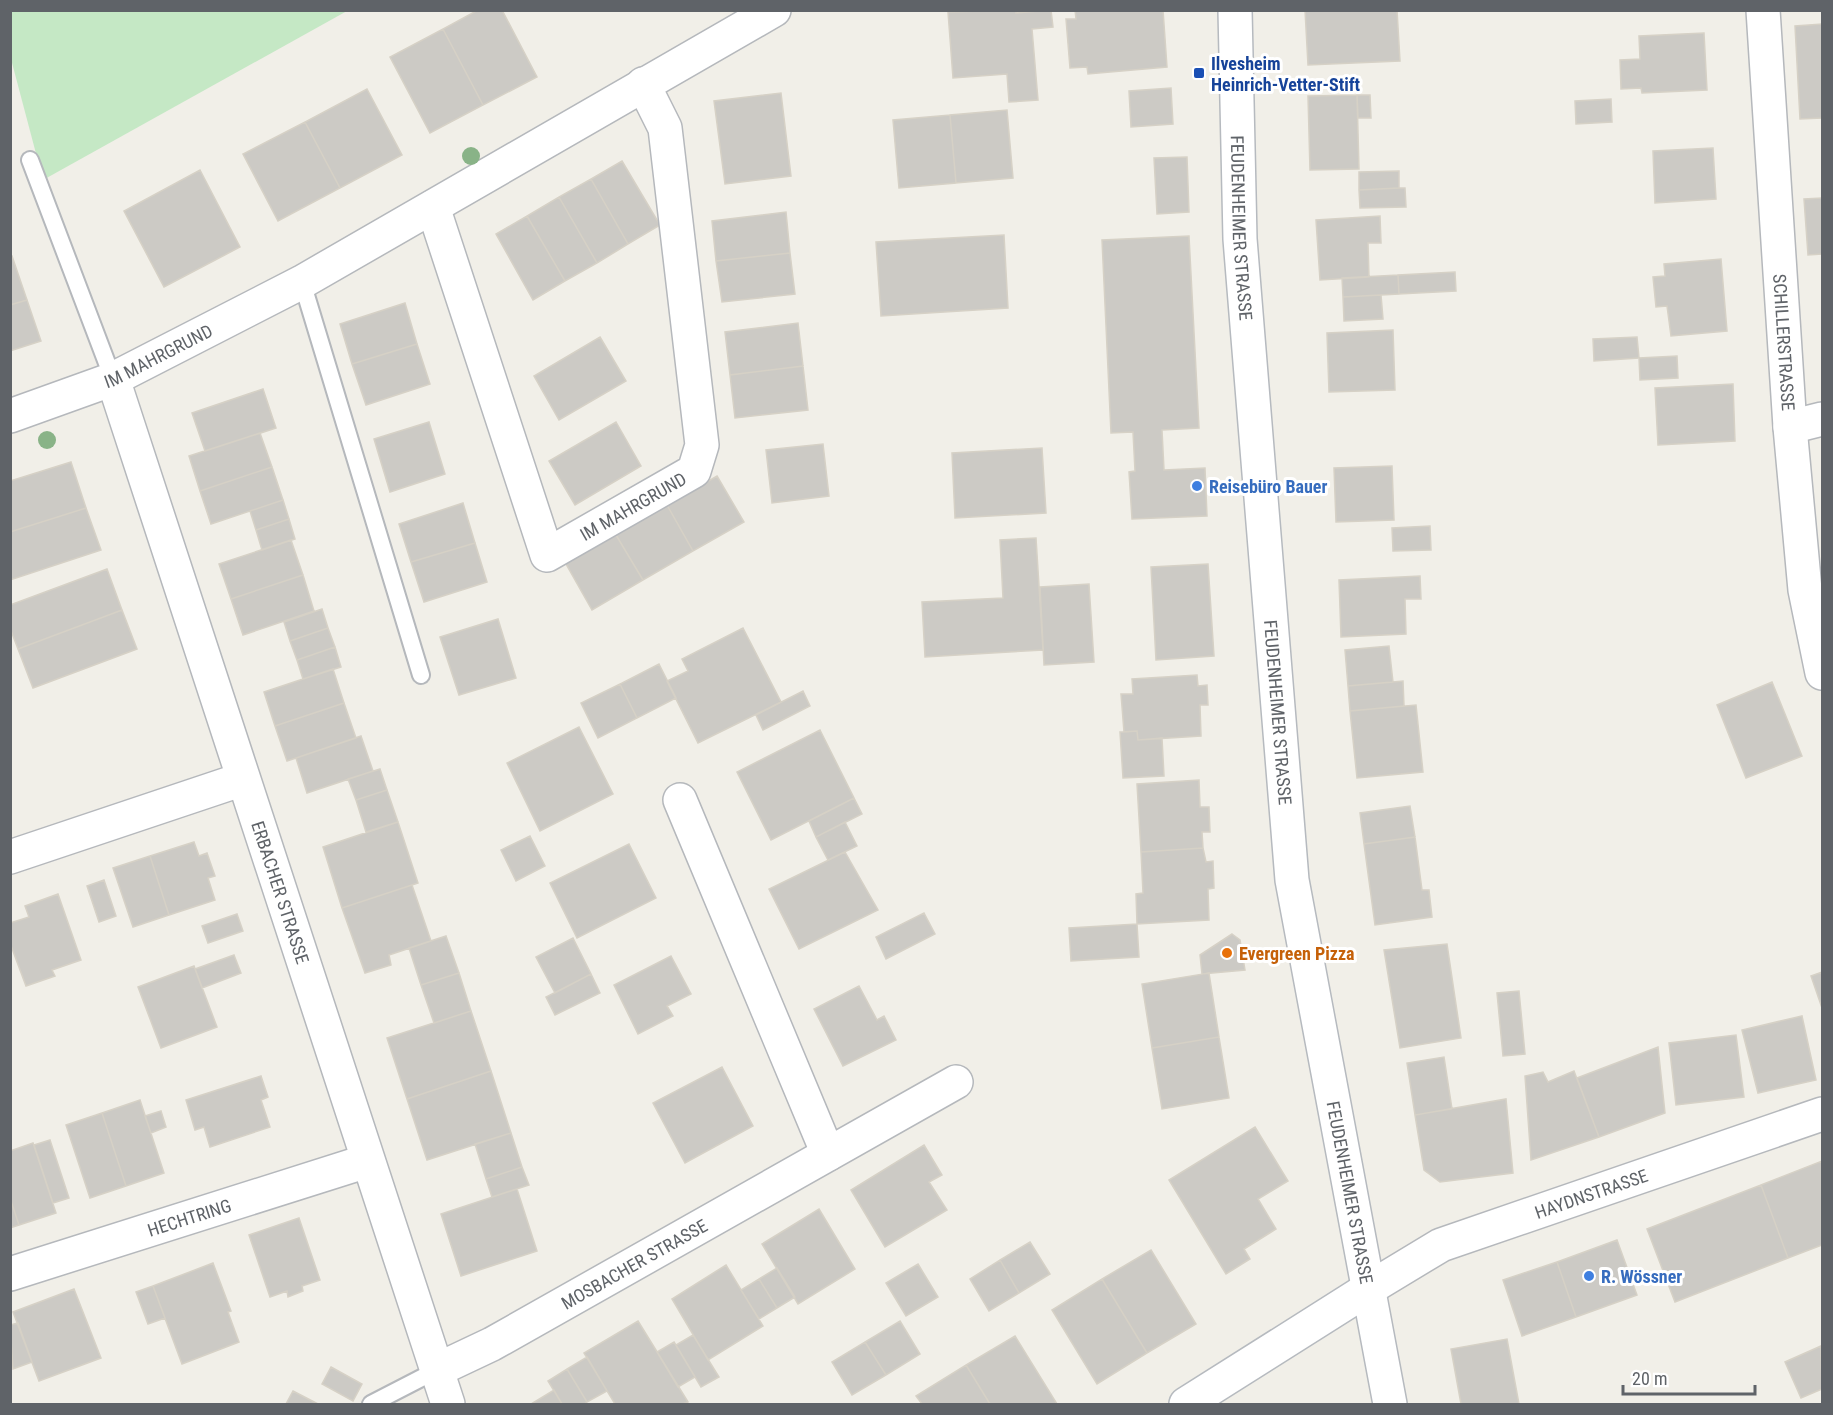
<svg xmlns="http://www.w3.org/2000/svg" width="1833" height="1415" font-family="'Roboto Condensed',sans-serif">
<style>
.green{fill:#c5e8c5}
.building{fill:#cccac5;stroke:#d6d1c6;stroke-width:1.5}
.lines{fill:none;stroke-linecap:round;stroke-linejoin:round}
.service-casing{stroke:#b5b8bc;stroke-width:20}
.minor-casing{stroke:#b5b8bc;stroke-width:36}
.secondary-casing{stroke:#b6babf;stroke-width:36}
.service{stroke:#fff;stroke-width:16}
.minor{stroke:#fff;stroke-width:33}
.secondary{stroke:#fff;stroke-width:33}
.tree{fill:#89b387}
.transit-dot{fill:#1a4fb4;stroke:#fff;stroke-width:2}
.shop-dot{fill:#3f7fe0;stroke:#fff;stroke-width:2}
.food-dot{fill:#e8710a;stroke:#fff;stroke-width:2}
.labels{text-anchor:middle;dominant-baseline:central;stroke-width:6;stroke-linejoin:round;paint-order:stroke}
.transit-label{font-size:18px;font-weight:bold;fill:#164399;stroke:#fff;text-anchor:start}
.street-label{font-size:18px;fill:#5f6368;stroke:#fff}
.shop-label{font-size:18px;font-weight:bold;fill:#366cbe;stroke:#fff;text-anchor:start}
.food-label{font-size:18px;font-weight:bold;fill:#c56008;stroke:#fff;text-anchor:start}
</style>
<rect width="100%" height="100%" fill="#f1efe8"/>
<path class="green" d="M10,11H347L43,180L11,59Z"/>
<path class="building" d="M478,10H502L537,77L483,105L443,29Z
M1016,10V13L1051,10L1053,27L1032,29L1038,100L1009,102L1007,74L953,78L948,12Z
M1075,10H1163L1167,67L1088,74L1087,67L1070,68L1066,19H1076Z
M1305,10H1397L1400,61L1308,65Z
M1822,24V118L1800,119L1795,26Z
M443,29L483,105L430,133L390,57Z
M1704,33L1707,90L1642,93L1641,88L1621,89L1620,60L1640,59L1639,36Z
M1171,88L1173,124L1131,127L1129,91Z
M367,89L402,155L340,188L305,122Z
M781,93L791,176L725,184L714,101Z
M1357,95L1359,169L1310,170L1308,96Z
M1357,95H1370L1371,118H1358Z
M1611,99L1612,122L1576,124L1575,101Z
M1007,110L1013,178L956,183L950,115Z
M950,115L956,183L899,188L893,120Z
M305,122L340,188L278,221L243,154Z
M1713,148L1716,199L1655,203L1653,151Z
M1187,157L1189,212L1157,214L1154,158Z
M622,161L660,225L628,244L591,179Z
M200,170L240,247L164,287L124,211Z
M1399,171V188L1359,190V172Z
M591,179L628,244L597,263L559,197Z
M1399,188H1405L1406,207L1360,208L1359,190Z
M559,197L597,263L565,281L527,216Z
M1822,198V254L1808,255L1804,199Z
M786,212L790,253L716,261L712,221Z
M527,216L565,281L533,300L496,234Z
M1380,216L1381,243H1368L1369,277L1320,280L1316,220Z
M1004,235L1008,308L881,316L876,242Z
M1189,236L1199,428L1162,430L1164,470L1205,468L1207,516L1132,519L1129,472L1135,471L1133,432L1111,433L1102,240Z
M790,253L795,294L722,302L716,261Z
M12,256L27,300L10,305V257Z
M1721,259L1727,331L1671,336L1667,306L1656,307L1653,277L1665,276L1664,264Z
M1455,272L1456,291L1399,294L1398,275Z
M1398,275L1399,294L1343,297L1342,278Z
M1381,295L1383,319L1344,321L1343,297Z
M27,300L41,341L10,351V305Z
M405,303L417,344L352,364L340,324Z
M798,323L803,366L730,375L725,332Z
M1393,330L1395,390L1329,392L1327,333Z
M600,337L626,381L559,420L534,376Z
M1637,337L1639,358L1594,361L1593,339Z
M417,344L430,384L366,405L352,364Z
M1677,356L1678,378L1640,380L1639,358Z
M803,366L808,410L735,418L730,375Z
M1733,384L1735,441L1658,445L1655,388Z
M263,389L276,428L205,451L192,413Z
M429,422L445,474L390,492L374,439Z
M616,422L641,466L575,505L549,461Z
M260,433L272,467L200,491L189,456Z
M823,444L829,496L772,503L766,450Z
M1042,448L1046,513L955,518L952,453Z
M71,462L86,508L10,532V481Z
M1392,466L1394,520L1336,522L1334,468Z
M272,467L283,500L211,524L200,491Z
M717,476L744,522L693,551L667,505Z
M283,500L289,519L256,530L250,511Z
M463,503L475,543L411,562L399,524Z
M667,505L693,551L643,580L616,535Z
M86,508L101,550L10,580V532Z
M289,519L295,539L262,550L256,530Z
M1430,526L1431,550L1393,551L1392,528Z
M616,535L643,580L592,610L566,564Z
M1036,538L1043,650L925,657L922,602L1003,598L1000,540Z
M291,540L303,575L231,599L219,564Z
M475,543L487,582L424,602L411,562Z
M1208,564L1214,656L1156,660L1151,567Z
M107,569L122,610L18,649L10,628V605Z
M303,575L314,611L243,635L231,599Z
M1420,576L1421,599H1405L1406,634L1341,637L1339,580Z
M1089,584L1094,662L1044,665L1040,587Z
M322,609L328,628L290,641L284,622Z
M122,610L137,649L33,688L18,649Z
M498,619L516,678L459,695L440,637Z
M328,628L335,647L297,660L290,641Z
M743,628L781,702L698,743L667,681L688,671L682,659Z
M1389,646L1393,682L1348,686L1345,650Z
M335,647L341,667L303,679L297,660Z
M659,664L676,698L637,718L620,684Z
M333,669L344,703L275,726L264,692Z
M1197,675L1198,686L1207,685L1208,705H1200L1201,736L1138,740L1137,731L1124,732L1121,694H1133L1132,679Z
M1403,681L1404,706L1350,711L1348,686Z
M1772,682L1802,756L1746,778L1717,705Z
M620,684L637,718L598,738L581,703Z
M803,691L810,706L763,730L756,715Z
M344,703L356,738L287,761L275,726Z
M1416,705L1423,772L1357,778L1350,711Z
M579,727L613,794L540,831L507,763Z
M820,730L854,798L771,840L737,772Z
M1137,731L1138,740L1162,738L1164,776L1123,778L1120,732Z
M361,736L373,771L307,793L296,758Z
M380,769L387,790L356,800L348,779Z
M1199,780L1200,807H1209L1210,832H1202L1203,848L1141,852L1137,784Z
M387,790L398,822L366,832L356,800Z
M854,798L862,814L816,837L809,821Z
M1410,806L1415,837L1364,844L1360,813Z
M398,822L418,883L342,908L323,847Z
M845,822L857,846L828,860L816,837Z
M530,836L545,866L516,881L501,850Z
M1415,837L1422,890H1429L1432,917L1375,925L1364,844Z
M194,842L199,856L207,853L215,876L208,878L215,900L169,915L150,856Z
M629,844L656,898L577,938L550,883Z
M1203,848L1206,862L1213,861L1214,888L1208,889L1209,920L1137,924L1136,894L1143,893L1141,852Z
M845,852L878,910L799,949L769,889Z
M150,856L169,915L133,927L113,868Z
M104,880L116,916L99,922L87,886Z
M412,885L431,941L389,955L391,965L365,973L342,908Z
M58,894L81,960L52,970L55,976L26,986L10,943V923L29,917L25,906Z
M924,913L935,934L886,959L876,937Z
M237,914L243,931L208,943L202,926Z
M1137,924L1139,957L1071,961L1069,928Z
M1232,934L1240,940L1245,970L1202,974L1200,955Z
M446,936L459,973L421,985L409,948Z
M573,938L591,974L555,993L536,957Z
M1447,944L1461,1038L1400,1048L1384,950Z
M234,955L241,973L202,988L195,969Z
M671,956L691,994L667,1006L673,1016L638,1034L614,985Z
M194,966L217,1027L161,1048L138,987Z
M1822,972V1008L1811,976Z
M459,973L471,1011L434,1023L421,985Z
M1209,973L1219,1037L1152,1048L1142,984Z
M591,974L600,993L555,1015L546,997Z
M859,986L877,1020L884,1016L896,1040L843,1066L814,1009Z
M1519,991L1525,1054L1503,1056L1497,993Z
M471,1011L491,1071L407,1099L387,1038Z
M1802,1016L1816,1080L1758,1093L1742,1030Z
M1736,1035L1744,1097L1676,1105L1669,1043Z
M1219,1037L1229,1098L1162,1109L1152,1048Z
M1658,1047L1665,1113L1599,1137L1577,1078Z
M1444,1057L1452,1109L1415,1115L1407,1063Z
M722,1067L753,1126L685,1163L653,1103Z
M491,1071L511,1133L427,1160L407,1099Z
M1574,1071L1599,1137L1531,1160L1525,1076L1543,1072L1548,1082Z
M261,1076L268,1097L261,1100L270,1127L210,1147L204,1127L195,1130L186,1100Z
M1506,1099L1513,1173L1440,1182L1424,1170L1415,1115Z
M140,1100L164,1173L126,1186L102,1113Z
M161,1111L166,1127L151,1133L145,1116Z
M102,1113L126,1186L90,1198L66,1125Z
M1255,1127L1288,1181L1258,1199L1276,1229L1244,1249L1250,1259L1226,1274L1169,1180Z
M511,1133L522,1167L486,1179L475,1144Z
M50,1140L69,1198L53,1203L34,1145Z
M33,1143L56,1213L19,1225L10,1198V1151Z
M924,1145L942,1175L929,1182L947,1210L885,1247L851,1190Z
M1822,1161V1245L1788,1258L1761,1185Z
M522,1167L529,1185L492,1197L486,1179Z
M1761,1185L1788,1258L1675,1302L1647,1229Z
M517,1189L537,1251L461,1276L441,1214Z
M10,1198L19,1225L10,1228Z
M819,1209L855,1269L798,1304L762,1244Z
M299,1218L320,1280L302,1286L303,1291L288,1297L287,1291L270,1297L249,1235Z
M1617,1240L1637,1295L1576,1317L1557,1262Z
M1030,1242L1050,1274L1019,1293L1000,1260Z
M1151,1250L1196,1324L1147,1353L1102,1279Z
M1000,1260L1019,1293L989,1311L970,1279Z
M1557,1262L1576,1317L1522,1336L1503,1280Z
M213,1263L231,1311L228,1312L239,1342L182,1364L153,1286Z
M918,1264L938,1297L906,1316L886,1283Z
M726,1265L763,1326L708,1360L672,1299Z
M777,1268L795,1297L777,1308L759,1279Z
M759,1279L777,1308L759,1319L741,1290Z
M1102,1279L1147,1353L1097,1384L1052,1310Z
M153,1286L165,1318L148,1324L136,1292Z
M74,1289L101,1358L39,1381L13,1312Z
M638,1321L688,1402L683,1404H615L584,1353Z
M900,1321L920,1354L886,1375L865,1342Z
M18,1323L32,1362L13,1369L10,1325Z
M693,1335L719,1377L701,1387L676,1345Z
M1015,1336L1057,1404H990L966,1365Z
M1507,1339L1519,1404H1461L1451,1349Z
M674,1342L695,1377L678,1387L657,1352Z
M865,1342L886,1375L852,1395L832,1362Z
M1821,1346L1822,1389L1801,1398L1785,1362Z
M587,1357L607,1391L587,1402L567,1369Z
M966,1365L990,1404H922L916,1396Z
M331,1367L362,1384L353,1401L322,1384Z
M567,1369L587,1402L584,1404H562L548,1381Z
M554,1390L562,1404H531Z
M293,1391L318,1404H286Z"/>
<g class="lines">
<g class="service-casing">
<path id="service" d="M30,160L113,379
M302,282L421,675
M371,1404L437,1370"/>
</g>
<g class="minor-casing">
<g id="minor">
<path id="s1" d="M1763,10L1790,427L1805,590L1822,673"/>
<path id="s2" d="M433,207L547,555L694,471L702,445L665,128L643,84"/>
<path id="s3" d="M113,379L448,1404"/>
<path id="s4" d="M10,416L113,379L302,282L774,10"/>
<path d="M1790,427L1822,419"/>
<path d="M680,800L828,1154"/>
<path d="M10,857L243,779"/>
<path id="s5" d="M10,1274L367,1161"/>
<path id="s6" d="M1368,1289L1441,1245L1822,1114"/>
<path id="s7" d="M437,1370L492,1344L956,1082"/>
</g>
</g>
<g class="secondary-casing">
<g id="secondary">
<path id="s8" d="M1235,10L1240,239L1292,880L1390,1404"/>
<path d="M1186,1404L1368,1289"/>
</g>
</g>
<use href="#service" class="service"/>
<use href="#minor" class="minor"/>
<use href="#secondary" class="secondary"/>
</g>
<g class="tree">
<circle cx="471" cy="156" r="9"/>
<circle cx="47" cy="440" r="9"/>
</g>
<rect class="transit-dot" x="1193" y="67" width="12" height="12" rx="3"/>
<g class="shop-dot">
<circle cx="1197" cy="486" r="6"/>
<circle cx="1589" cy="1276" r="6"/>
</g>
<circle class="food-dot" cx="1227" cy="953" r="6"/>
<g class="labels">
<g class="transit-label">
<text x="1211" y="63">Ilvesheim<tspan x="1211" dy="21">Heinrich-Vetter-Stift</tspan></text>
</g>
<g class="street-label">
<text stroke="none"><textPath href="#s8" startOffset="218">FEUDENHEIMER STRASSE</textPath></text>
<text stroke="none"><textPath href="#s1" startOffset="333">SCHILLERSTRASSE</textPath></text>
<text stroke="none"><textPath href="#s4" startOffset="160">IM MAHRGRUND</textPath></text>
<text stroke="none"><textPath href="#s2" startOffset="465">IM MAHRGRUND</textPath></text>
<text stroke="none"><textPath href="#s8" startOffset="704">FEUDENHEIMER STRASSE</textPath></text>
<text stroke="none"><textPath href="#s3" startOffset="540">ERBACHER STRASSE</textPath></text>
<text stroke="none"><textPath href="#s8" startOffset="1190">FEUDENHEIMER STRASSE</textPath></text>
<text stroke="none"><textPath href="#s6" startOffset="244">HAYDNSTRASSE</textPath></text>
<text stroke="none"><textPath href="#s5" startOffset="188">HECHTRING</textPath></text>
<text stroke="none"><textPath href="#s7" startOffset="224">MOSBACHER STRASSE</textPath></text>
</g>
<g class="shop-label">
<text x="1209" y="486">Reisebüro Bauer</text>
<text x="1601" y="1276">R. Wössner</text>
</g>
<g class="food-label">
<text x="1239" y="953">Evergreen Pizza</text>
</g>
</g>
<rect width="1833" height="1415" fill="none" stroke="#5f6368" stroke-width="24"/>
<path d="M1623 1385v9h132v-9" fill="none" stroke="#5f6368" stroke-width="3"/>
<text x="1632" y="1385" font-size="18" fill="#5f6368" stroke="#ffffff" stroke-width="4.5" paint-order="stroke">20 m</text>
</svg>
